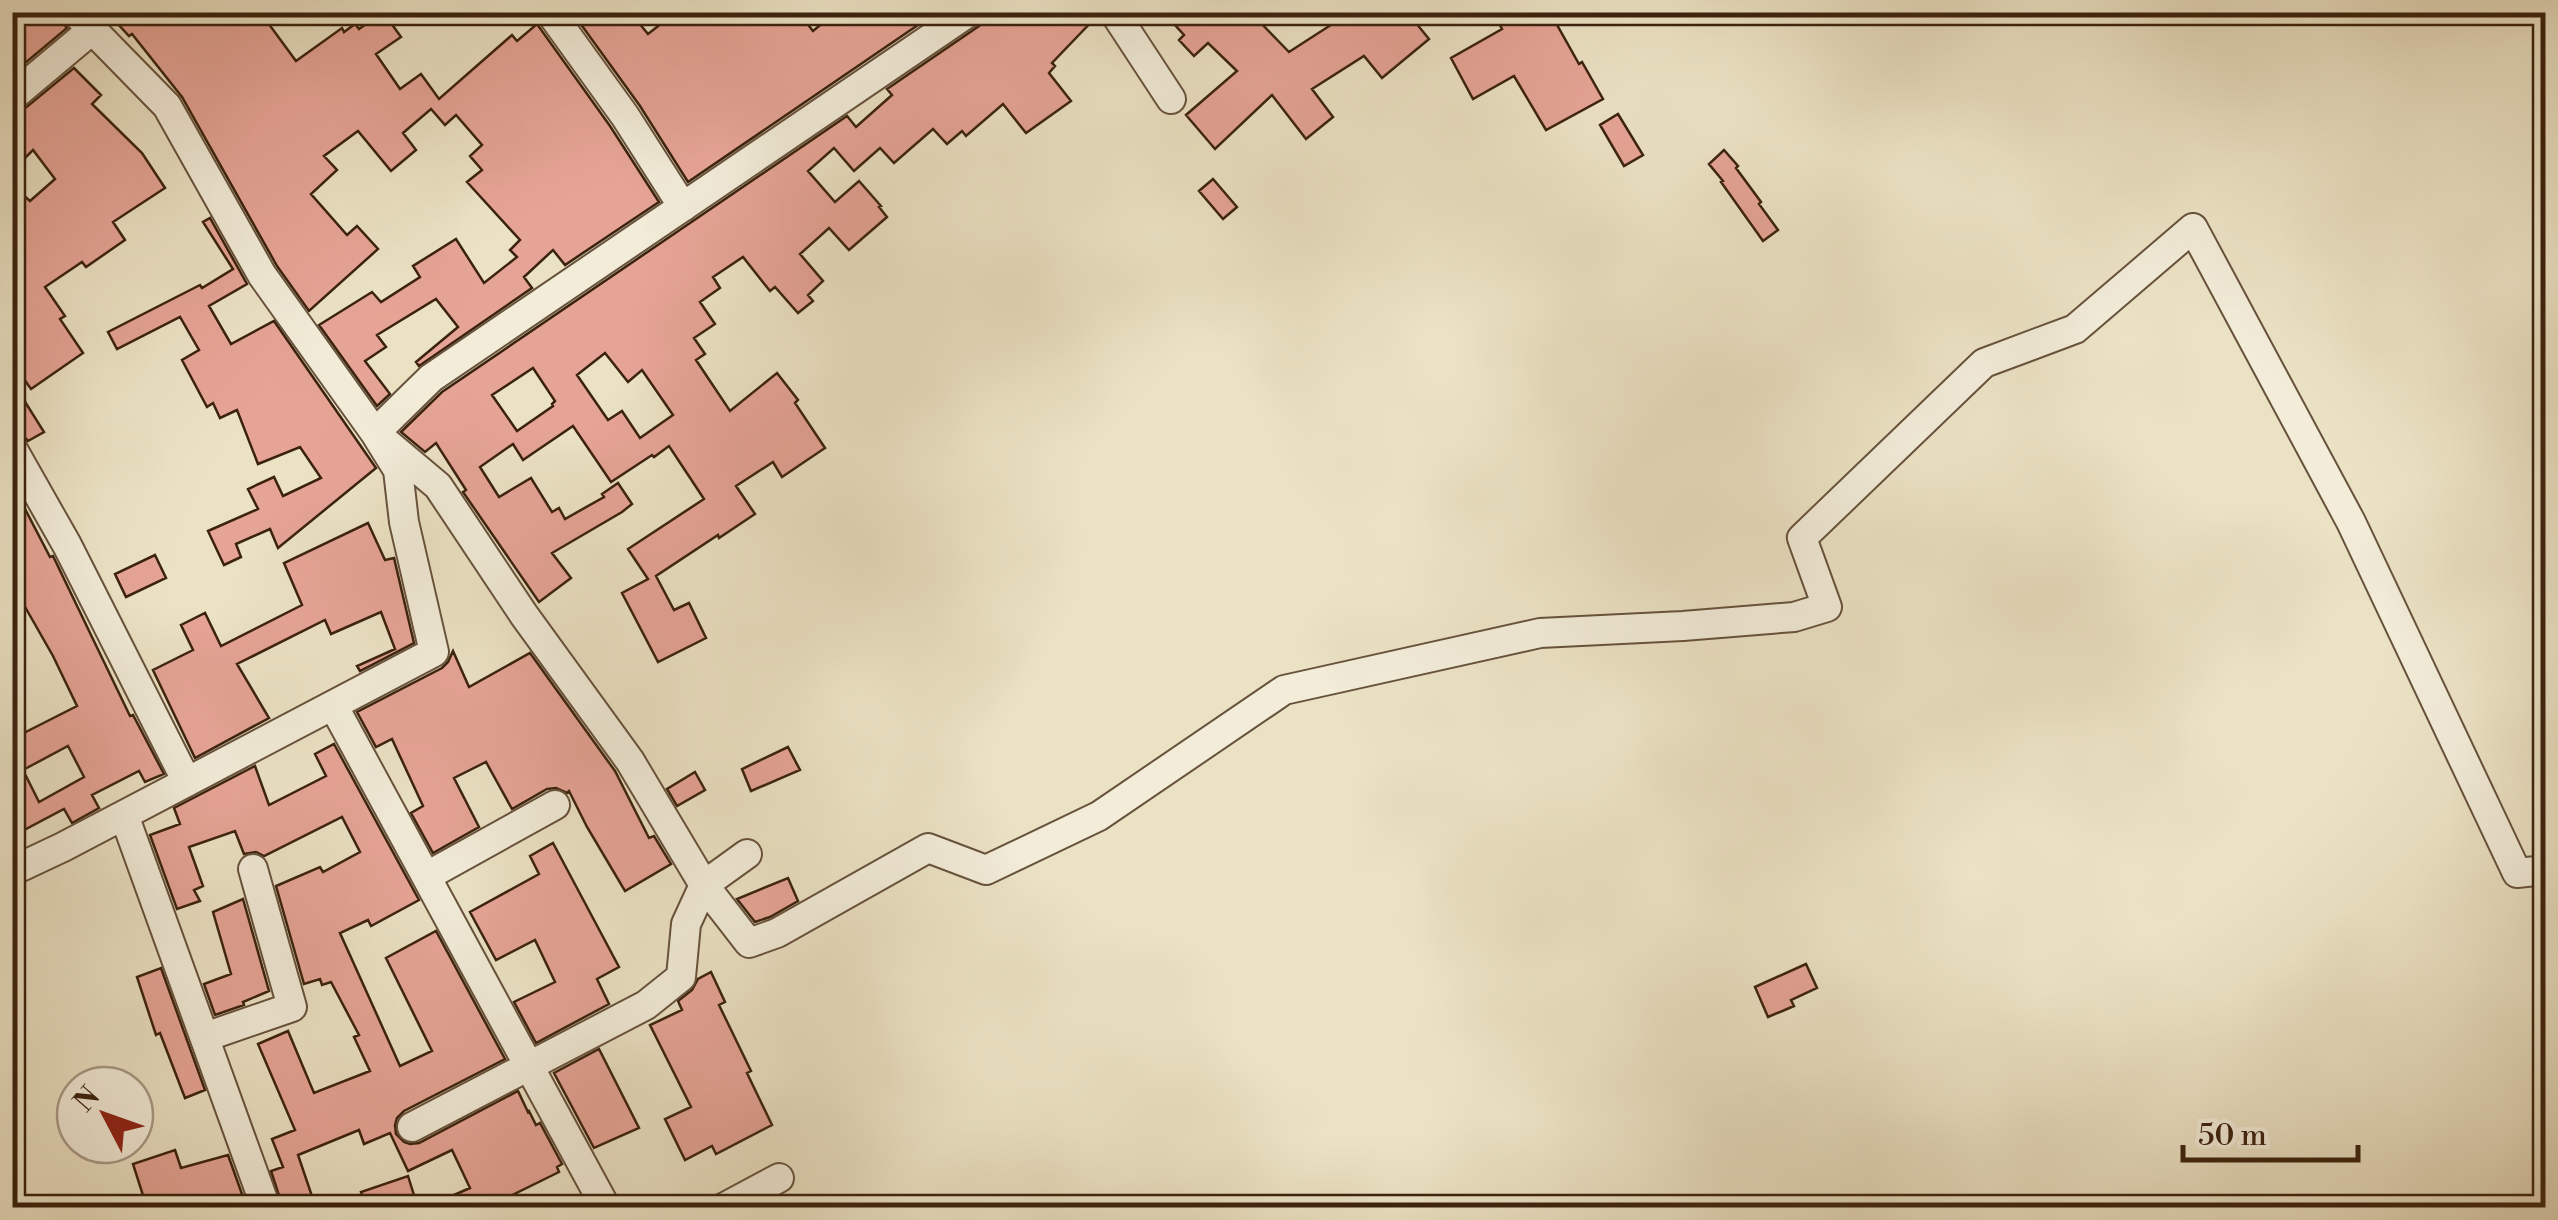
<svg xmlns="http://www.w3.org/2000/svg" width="2558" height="1220" font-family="'Libre Bodoni',serif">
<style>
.building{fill:#e6a496;stroke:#3b220e;stroke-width:2.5;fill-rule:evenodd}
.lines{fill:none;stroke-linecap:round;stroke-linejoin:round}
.street-casing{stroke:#67523c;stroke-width:32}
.street{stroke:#f2ecd9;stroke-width:28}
</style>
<rect width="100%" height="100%" fill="#ebe2c4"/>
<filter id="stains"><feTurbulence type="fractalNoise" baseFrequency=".002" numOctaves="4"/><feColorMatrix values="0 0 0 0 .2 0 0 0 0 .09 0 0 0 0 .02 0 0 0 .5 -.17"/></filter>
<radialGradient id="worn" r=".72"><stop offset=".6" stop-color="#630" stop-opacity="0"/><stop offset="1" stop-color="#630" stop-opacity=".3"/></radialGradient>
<path class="building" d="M12,12H58V17L67,28L12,74Z
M107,12H260L296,61L342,28L344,32L355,24L359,29L383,12L401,37L376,54L400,89L421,74L439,99L512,35L517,41L537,24L610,126L659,202L565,265L553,250L524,277L532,288L419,366L416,362L458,327L436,299L377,335L386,347L365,361L390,394L377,406L319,325L372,292L381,302L420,277L413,266L456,239L484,283L517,257L510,250L520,240L467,182L482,170L470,156L482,145L456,115L445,125L431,109L403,133L416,150L391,171L358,131L324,156L337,170L311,194L347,235L357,226L378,249L309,311L277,266L182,97L132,34L129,36Z
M572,12H630L648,34L676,12H798L813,31L836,12H937L688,182L640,106Z
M986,12H1097V16L1052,63L1055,66L1049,73L1071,101L1026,133L1003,104L966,136L962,131L947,144L933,129L894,163L880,148L854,171L834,148L808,171L835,202L859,181L881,206L879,207L887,217L849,250L829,228L800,254L823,281L808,295L813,301L798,313L775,287L770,291L743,257L713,277L720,288L700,302L715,324L694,338L705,354L696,360L730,411L777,373L798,400L795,403L825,448L782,477L773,462L736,486L755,514L719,538L718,535L656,576L674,610L689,603L706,638L658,662L622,593L648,579L628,549L704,499L669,446L654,457L652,455L611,482L573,426L523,460L513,444L480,467L499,497L531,478L552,512L559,508L565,519L604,497L602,494L618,483L632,504L622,512L552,553L571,578L539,602L463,492L466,490L436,443L425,452L401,432L442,392L847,116L856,127L892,95L887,89L979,26L984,20ZM605,353L628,382L642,370L673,415L640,438L622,411L608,420L577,375ZM533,368L555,401L552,404L553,406L517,431L492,395Z
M1163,12H1250L1289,52L1351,12H1407L1429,39L1382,78L1364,56L1312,89L1333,117L1306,139L1272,95L1215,149L1186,115L1237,71L1208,43L1194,56L1179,40L1184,35Z
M1493,12H1541L1545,20L1552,16L1579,64L1582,62L1603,99L1546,130L1514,76L1473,99L1451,58L1502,29Z
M74,68L101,95L92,104L142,153L165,188L113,222L125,240L86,267L82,262L45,287L65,316L60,319L83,353L31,389L12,362V185L30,201L55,179L33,150L12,171V114L23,110Z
M1618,114L1643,155L1624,166L1600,125Z
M1724,150L1738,166L1736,168L1761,202L1759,204L1778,230L1763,241L1721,182L1723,181L1709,164Z
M1213,179L1237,207L1223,219L1199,191Z
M210,218L247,284L209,306L231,344L274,321L376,468L278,548L270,529L236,544L241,557L224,565L208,531L258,509L248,489L274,477L283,496L321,478L300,447L258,464L237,410L220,418L213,403L207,407L182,360L199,350L180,317L117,349L108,332L200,285L202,288L233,269L203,222Z
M12,381L44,432L28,441L22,434L12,430Z
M12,484L50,557L53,556L130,716L133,715L164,774L145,782L139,771L92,795L99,808L72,823L64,809L24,830L12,807V739L77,706L53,656L12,584ZM68,746L84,777L39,802L23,770Z
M368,523L385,560L394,558L414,643L360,671L357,666L395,649L381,612L331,634L325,620L237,664L269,718L195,758L153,670L193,650L181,625L205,613L221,646L302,605L284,563Z
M155,555L166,578L126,597L115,574Z
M453,651L469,687L530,653L615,771L649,838L654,836L671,864L625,891L587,827L569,791L567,793L556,788L547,789L512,809L486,762L454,778L479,827L433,853L411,813L423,806L392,739L376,747L357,712L442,668L448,662Z
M334,744L419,900L371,926L368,920L340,933L400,1066L432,1051L386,958L436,931L505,1059L404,1111L397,1118L395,1125L396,1134L404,1142L410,1144L419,1143L518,1091L528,1112L529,1111L536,1125L540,1123L562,1164L557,1167L559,1172L506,1198L509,1208H424L470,1188L452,1150L408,1171L390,1133L364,1144L359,1130L298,1155L316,1208H283L271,1171L283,1167L272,1139L295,1130L258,1044L288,1031L314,1093L370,1071L354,1037L359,1035L331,982L322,985L320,979L304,984L276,886L320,867L323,872L360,852L342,817L264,856L256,852L244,854L235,831L189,847L203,886L194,890L200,901L177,909L150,835L180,824L174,808L255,766L269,805L326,776L315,754Z
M788,747L800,770L751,791L742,769Z
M695,772L705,790L677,806L667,789Z
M553,843L619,967L597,979L609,1004L536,1043L514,1002L555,982L535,940L496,960L470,912L539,874L530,856Z
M788,878L798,901L770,917L755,922L737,899Z
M243,899L269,991L243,1002L244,1005L215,1015L204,984L231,974L213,912Z
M1806,964L1817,988L1791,1000L1794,1006L1768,1017L1755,987Z
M161,968L205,1090L185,1098L160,1033L156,1035L137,977Z
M711,972L725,1002L719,1005L751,1071L747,1073L772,1125L716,1154L712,1146L685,1160L665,1119L691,1107L650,1025L682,1010L678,1001L692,990L698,979Z
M599,1049L639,1128L594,1148L554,1073Z
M175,1150L181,1168L228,1155L247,1208H147L133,1164Z
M408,1176L418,1208H366L361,1192Z"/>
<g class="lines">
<g class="street-casing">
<path id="street" d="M75,12L167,106L262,275L375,433L438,486L524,615L630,761L704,885L749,943L777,933L928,848L986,870L1099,816L1284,690L1540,633L1683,626L1794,617L1827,607L1802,538L1984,363L2075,329L2193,228L2351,522L2517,873L2546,870
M550,12L625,116L683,207
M1114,12L1171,99
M12,97L93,29
M12,448L67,545L187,782
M333,705L606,1208
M124,815L266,1208
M12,871L63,847L434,652L404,522L398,470L375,433L431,378L969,12
M427,876L555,805
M205,1037L292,1007L253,869
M412,1127L646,1005L681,977L686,924L704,885L747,854
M723,1208L779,1178"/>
</g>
<use href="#street" class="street"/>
</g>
<rect width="2558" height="1220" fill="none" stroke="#ebe2c4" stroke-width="50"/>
<rect x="15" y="15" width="2528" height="1190" fill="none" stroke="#3b220e" stroke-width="5"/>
<rect x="25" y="25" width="2508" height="1170" fill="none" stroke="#3b220e" stroke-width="2.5"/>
<g transform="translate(105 1115) rotate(311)"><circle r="48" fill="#f2ecd9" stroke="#a99b88" stroke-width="2.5"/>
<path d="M0-8L18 38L0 25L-18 38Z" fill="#8f2418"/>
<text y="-15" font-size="28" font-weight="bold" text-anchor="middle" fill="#3b220e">N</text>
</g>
<path d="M2183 1145v15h175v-15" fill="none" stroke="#3b220e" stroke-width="5"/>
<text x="2198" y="1145" font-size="30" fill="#3b220e" stroke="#f2ecd9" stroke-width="8" paint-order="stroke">50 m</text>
<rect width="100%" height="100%" filter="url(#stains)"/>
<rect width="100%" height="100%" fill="url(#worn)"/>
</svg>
